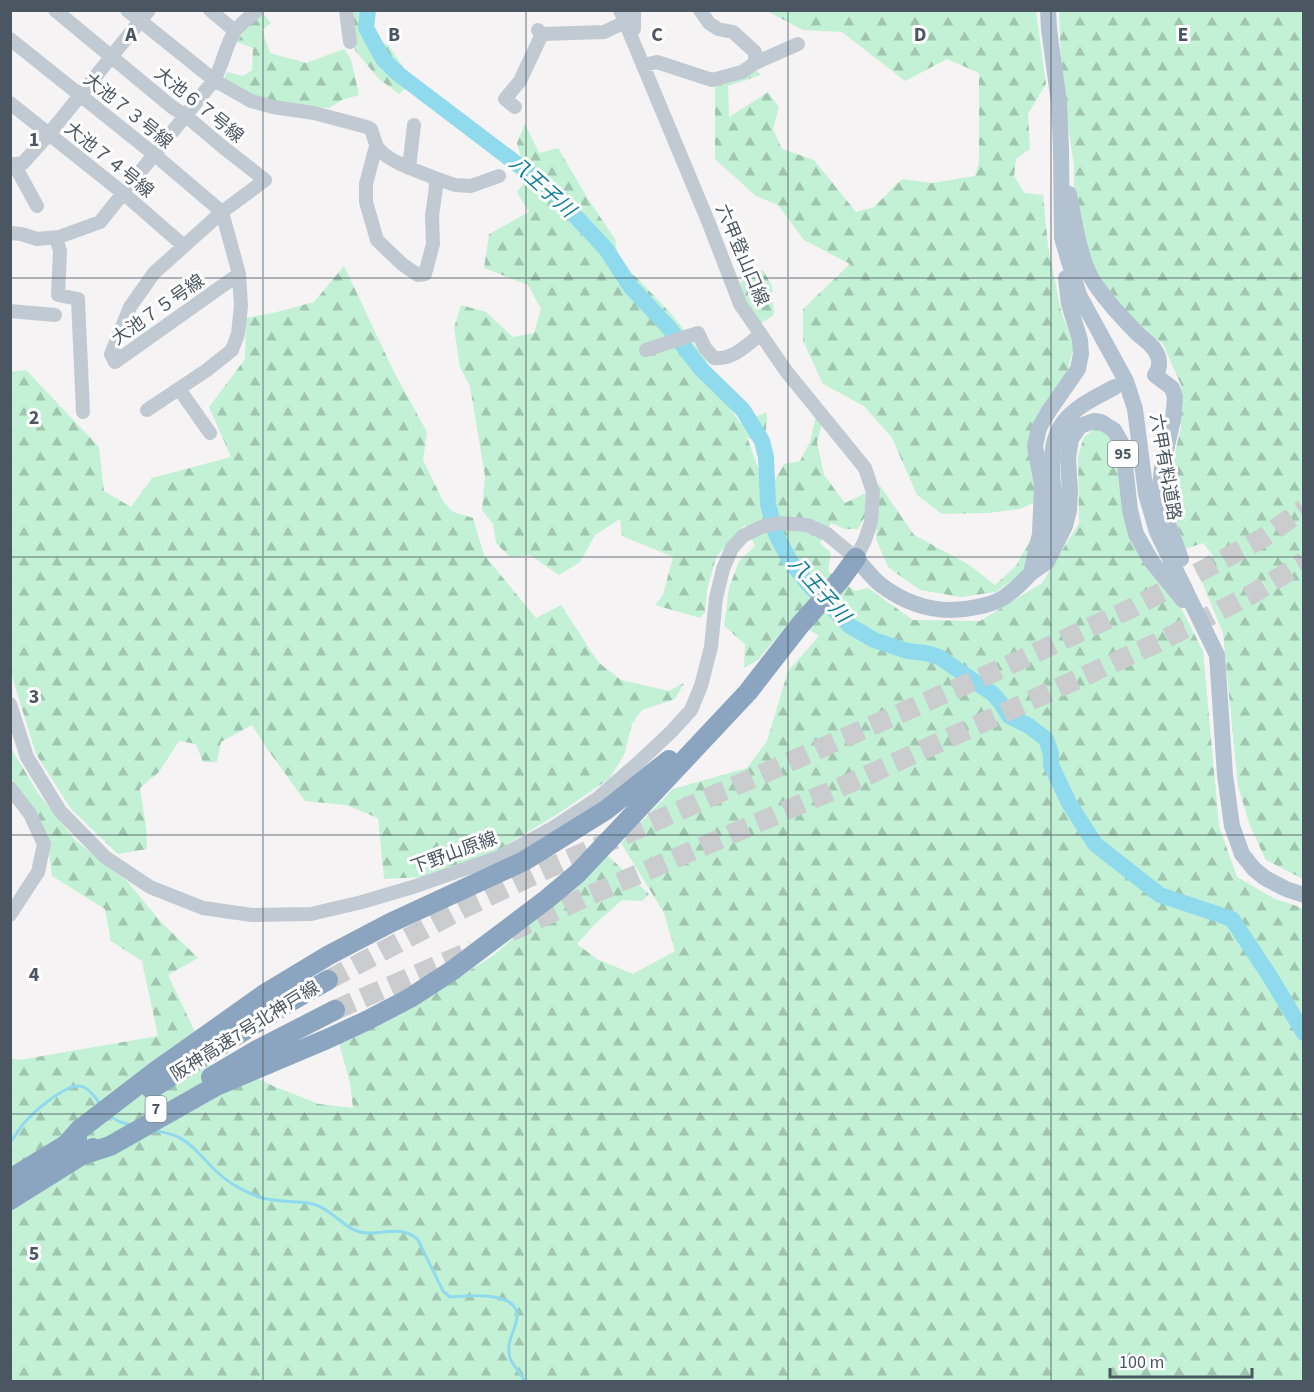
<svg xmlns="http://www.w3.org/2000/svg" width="1314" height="1392" font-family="'Source Sans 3','Noto Sans JP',sans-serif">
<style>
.forest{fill:url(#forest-firs)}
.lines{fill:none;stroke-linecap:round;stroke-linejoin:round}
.stream{stroke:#90daee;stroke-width:3}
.river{stroke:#90daee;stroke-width:16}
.highway-tunnel{stroke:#caccce;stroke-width:20;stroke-dasharray:20 10;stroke-linecap:butt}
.minor{stroke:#c1cad2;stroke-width:14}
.major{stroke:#b3c2d1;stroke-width:16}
.highway{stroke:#8ba5c1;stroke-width:20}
.grid{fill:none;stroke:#4a5661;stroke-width:1.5;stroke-opacity:0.55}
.labels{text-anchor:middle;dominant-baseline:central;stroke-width:6;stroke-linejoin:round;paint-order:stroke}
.shield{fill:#fff;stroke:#808990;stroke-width:1.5}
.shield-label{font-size:16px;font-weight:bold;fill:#4a5661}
.street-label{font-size:18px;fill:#4a5661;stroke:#fff}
.water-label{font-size:20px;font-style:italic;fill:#0c7c9b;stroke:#fff}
.grid-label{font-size:20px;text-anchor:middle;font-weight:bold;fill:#4a5661;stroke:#fff;stroke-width:6;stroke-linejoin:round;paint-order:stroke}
</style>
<defs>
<pattern id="forest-firs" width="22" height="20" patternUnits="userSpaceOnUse" patternTransform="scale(1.5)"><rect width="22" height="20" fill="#c3f1d5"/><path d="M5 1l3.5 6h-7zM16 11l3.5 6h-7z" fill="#a0c6b0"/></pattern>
</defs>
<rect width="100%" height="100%" fill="#f5f3f3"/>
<path class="forest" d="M354,11H371L369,26L375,38L389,46L411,79L407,87L399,94L378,78L355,50L352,24Z
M767,11H1036L1046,84L1028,114L1030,149L1016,159L1014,176L1024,193L1043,195L1048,246L1061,311L1074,347L1066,376L1038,416V501L1020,509L987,513L942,514L917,495L892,438L864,406L823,384L803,341V309L850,264L804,240L778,205L756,196L715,159V81L757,71L761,75L728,86L729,117L768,92L779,107L773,129L782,149L814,160L856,212L874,207L902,179L932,183L975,176L979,162V73L947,59L905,81L842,32L803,30Z
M1059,11H1303V879L1266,860L1250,826L1238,786L1223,633L1200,577L1213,556L1203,543L1185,549L1166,489L1181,428V385L1163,344L1120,308L1094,277L1074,208V166L1062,86Z
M263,13L271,23L262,30L270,53L306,63L344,49L351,60L359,95L342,100L329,108L283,103L255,97L224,79L227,72L243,76L252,70L253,48L237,42L245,30Z
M525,124L539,153L558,148L588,199L615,239L619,263L639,280L674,317L706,360L725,400L740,423L767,412L766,431L756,441L747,437L758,468L773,484L784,464L800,461L810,442L816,416L823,421L817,442L824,475L845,503L868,492L867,513L858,529H845L831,523L820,543L831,553L828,571L855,591L868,588L913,620L980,621L1042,583L1079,523L1078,456L1084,437L1096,428L1111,437L1119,461L1130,538L1180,606L1203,651L1219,826L1237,877L1275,899L1303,908V1381H11L10,1058L19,1060L158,1036L142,961L111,941L105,909L52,876L48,843L26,801L11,778V748L38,793L75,840L127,881L159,920L198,958L168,975L223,1091L257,1078L273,1086L319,1104L353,1108L350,1083L339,1043L399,1015L494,955L607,855L649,894L642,901L622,900L595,924L577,944L597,959L633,974L675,951L664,913L621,843L673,789L747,768L767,741L788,671L819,636L792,619L758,660L744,668L745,644L724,626L729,588L739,561L755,546L745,525L716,557L707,590L705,612L700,618L655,605L663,595L673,557L622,536L620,519L595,535L580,562L559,575L530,555L510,557L496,543L493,524L482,510L485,476L470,386L460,367L454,328L461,305L486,312L513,337L534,333L541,309L528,285L484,268L489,234L529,212L517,192L527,180L517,143Z
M344,266L394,372L427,432L423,460L443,501L453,512L473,518L484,555L536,618L561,605L598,662L621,680L669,691L684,683L675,699L642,710L632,724L624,755L609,779L556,815L495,852L425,877L384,879L378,818L346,805L305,801L268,750L252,725L221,742L217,762H203L196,744L179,741L159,772L140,788L146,826L147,849L118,854L71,809L36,754L14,683L10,666V372L26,370L99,447L104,491L131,507L152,478L231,457L209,407L245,359L246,318L273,313L314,302Z
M763,270L772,286L774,315L761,323L747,308L737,286L750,273Z
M879,484L914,535L968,564L995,585L1016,566L1034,533L1025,571L996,592L961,597L920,590L888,567L876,539Z"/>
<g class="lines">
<path class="stream" d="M109,1116L120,1122L131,1125
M152,1130C160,1132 171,1133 178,1137C192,1143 205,1161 216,1171C228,1183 243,1191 259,1197C277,1203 295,1200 313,1204C333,1209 345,1231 365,1233C383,1234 403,1225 418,1240L443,1291L450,1297C466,1296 520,1290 517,1318C515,1331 505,1344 510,1358C513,1366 521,1373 525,1382
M10,1142C16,1136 19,1128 24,1123C34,1112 64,1085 79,1086C87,1086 96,1098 100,1104"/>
<path class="river" d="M368,10L366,28L383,59L397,73L550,189L606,249L630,286L670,329L701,369L743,410L762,441L766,457L768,504L776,534L790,561L809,585L850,626L874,640L907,651L926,653L939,657L993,694L1001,703L1009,716L1029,726L1046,739L1051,754V765L1069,803L1095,844L1160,895L1232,919L1269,975L1304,1033"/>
<path class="highway-tunnel" d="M510,932L590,895L859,779L1161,641L1254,593L1304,562
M328,980L464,908L542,871L996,671L1134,607L1261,539L1304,509
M335,1010L473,950"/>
<path class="minor" d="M127,10L214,80L251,101L273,107L314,113L367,127L371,129C373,135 375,143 378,148C390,163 418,171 435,178
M210,10L235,31
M346,10L350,42
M700,10L709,23L718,29L733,32L755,52V63
M538,30L542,34L604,32L625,22
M630,34L634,29V10
M10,39L155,155L222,212L265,180L224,148L186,116L172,107L55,10
M643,65L657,62L712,80L742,72L755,63L798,44
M10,103L123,193L184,246
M515,107L505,99L520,81L542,34
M376,146L366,184V202L377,240L402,264L418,275L425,274L433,244L432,216L436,187L435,178L455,185L471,186L499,176
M14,164L37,206
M10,165L23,163L49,134L149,10
M409,168L414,125
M10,233L21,234L37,239L59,237L100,222L214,80C223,65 225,46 235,31C241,23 250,17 257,10
M56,238L60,251L58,295L78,299L83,412
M10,311L55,315
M646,350L698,333L705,348L714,358C733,360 747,345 761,334
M179,389L210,433
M147,410L207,370L232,350L238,334L241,306L239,274L222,212L154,273L130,307L111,354L115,362L239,274
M10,704L27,757L60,811L105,857L150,887L203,908L252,915L311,914L362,902L416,886L499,857L551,829L598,798L639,762L672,731L691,710L701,686L711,647L716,598L723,569L732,548L743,536L761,527L779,523L807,525L827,534L856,558L865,540L871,522L873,492L865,468L786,371L740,304L708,221L620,10
M10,788L30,814L44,844L38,872L10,915"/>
<path class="major" d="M1048,10L1049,29L1059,103L1061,149L1062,238L1079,295L1126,381L1135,409L1146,494L1157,532L1217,655L1225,775L1232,826L1242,854L1254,869L1265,878L1286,889L1304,895
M1069,194C1074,219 1080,263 1095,284C1106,300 1123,319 1137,333C1143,339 1150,343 1154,349C1160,357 1161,367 1155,375
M1155,375L1172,388L1175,397L1173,420L1162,467L1159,499L1181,559
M1049,544C1057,523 1056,505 1053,484C1047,424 1066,412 1115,387
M856,558C864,567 872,578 881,585C910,607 941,615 977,607C987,605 995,603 1003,598C1014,591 1029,576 1037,566
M1031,573L1047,562L1065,526L1069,510L1070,492L1068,458L1071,439L1080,426L1094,421L1101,422L1114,430L1123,446L1130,510L1136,534L1152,562L1183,600
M1031,573L1040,534L1042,485L1035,446L1039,428L1049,411L1078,369L1081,354L1080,340L1069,304L1066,278"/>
<path class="highway" d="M211,1077L255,1051L335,1010
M151,1089L293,1000L328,980
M65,1146L79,1130L156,1071L266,993L329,955L390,923L524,861L606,810L669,760
M82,1155L110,1146L216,1086L327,1039L366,1021L410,998L453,970L547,899L578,873L748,692L800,625L840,580L856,558
M10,1179L77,1138
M10,1200L93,1148"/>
</g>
<path class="grid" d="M263,10V1382M526,10V1382M788,10V1382M1051,10V1382M10,278H1304M10,557H1304M10,835H1304M10,1114H1304"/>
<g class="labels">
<g class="shield">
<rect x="1108" y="441" width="30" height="26" rx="4.5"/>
<rect x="145.5" y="1096" width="21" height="26" rx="4.5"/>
</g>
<g class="shield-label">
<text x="1123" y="454">95</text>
<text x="156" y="1109">7</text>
</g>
<g class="street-label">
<text transform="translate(199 105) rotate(39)">大池６７号線</text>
<text transform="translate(128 111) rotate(39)">大池７３号線</text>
<text transform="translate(109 160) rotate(39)">大池７４号線</text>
<text transform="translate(742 255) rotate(67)">六甲登山口線</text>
<text transform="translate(158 310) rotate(-35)">大池７５号線</text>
<text transform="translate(1165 467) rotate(80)">六甲有料道路</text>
<text transform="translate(454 853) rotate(-20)">下野山原線</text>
<text transform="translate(245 1031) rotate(-32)">阪神高速7号北神戸線</text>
</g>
<g class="water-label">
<text transform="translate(542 187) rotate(42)">八王子川</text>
<text transform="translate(819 590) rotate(48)">八王子川</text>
</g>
</g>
<g class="grid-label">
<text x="131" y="41">A</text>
<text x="394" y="41">B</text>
<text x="657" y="41">C</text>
<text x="920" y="41">D</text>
<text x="1183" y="41">E</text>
<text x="34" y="146">1</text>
<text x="34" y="424">2</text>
<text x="34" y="703">3</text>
<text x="34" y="981">4</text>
<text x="34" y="1260">5</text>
</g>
<rect width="1314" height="1392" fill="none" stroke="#4a5661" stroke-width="24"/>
<path d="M1110 1368v9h142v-9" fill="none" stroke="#4a5661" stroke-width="3"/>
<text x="1119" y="1368" font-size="18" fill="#4a5661" stroke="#ffffff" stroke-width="4.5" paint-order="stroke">100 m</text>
</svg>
